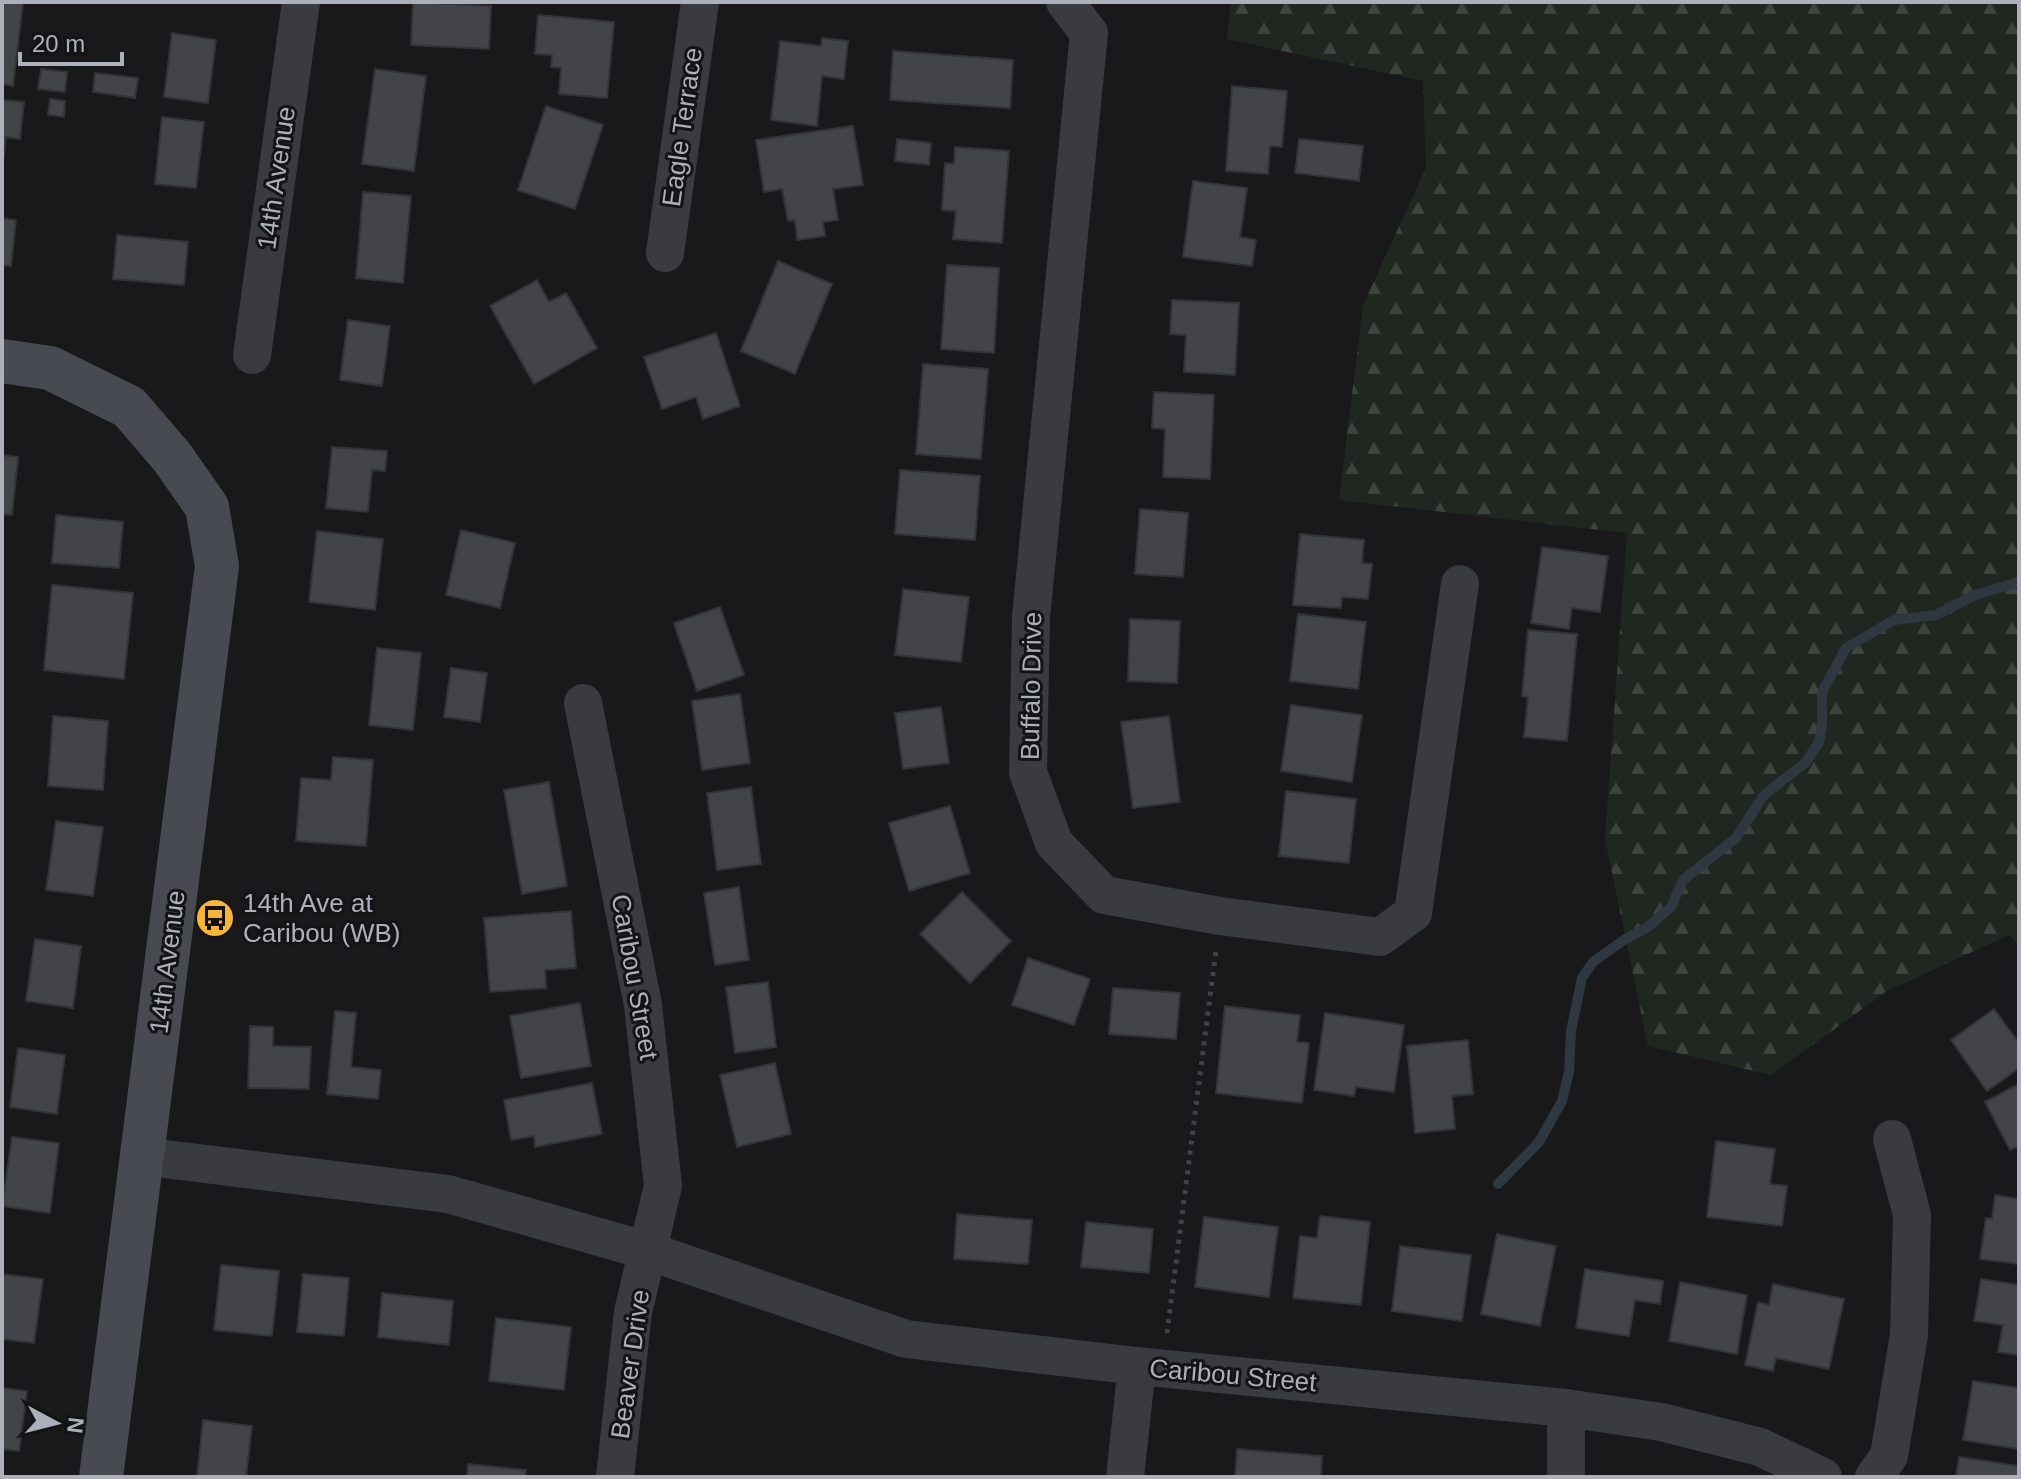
<svg xmlns="http://www.w3.org/2000/svg" width="2021" height="1479" font-family="Helvetica,sans-serif">
<style>
.forest{fill:url(#forest-firs)}
.lines{fill:none;stroke-linecap:round;stroke-linejoin:round}
.stream{stroke:#2f3840;stroke-width:10}
.building{fill:#434449;stroke:#333338;stroke-width:2}
.path{stroke:#404248;stroke-width:5;stroke-dasharray:4 6;stroke-linecap:butt}
.street{stroke:#3a3b41;stroke-width:38}
.secondary{stroke:#484a51;stroke-width:44}
.labels{text-anchor:middle;dominant-baseline:central;stroke-width:6;stroke-linejoin:round;paint-order:stroke}
.street-label{font-size:26px;fill:#acb0bb;stroke:#141417}
.poi-label{font-size:26px;fill:#acb0bb;stroke:#141417;text-anchor:start}
</style>
<defs>
<pattern id="forest-firs" width="22" height="20" patternUnits="userSpaceOnUse" patternTransform="scale(2)"><rect width="22" height="20" fill="#1f2720"/><path d="M5 1l3.5 6h-7zM16 11l3.5 6h-7z" fill="#3d443e"/></pattern>
</defs>
<rect width="100%" height="100%" fill="#19191c"/>
<path class="forest" d="M1231,2H2019V946L2009,935L1887,991L1771,1075L1648,1046L1605,839L1627,533L1339,500L1363,305L1426,168L1423,81L1227,39Z"/>
<g class="lines">
<path class="stream" d="M1498,1184L1539,1142L1562,1101L1569,1072L1571,1031L1582,978L1593,962L1624,940L1648,927L1671,907L1683,880L1736,838L1764,795L1805,763L1819,742L1822,727V692L1846,648L1894,620L1936,615L1975,595L2019,582"/>
</g>
<path class="building" d="M2,2H23L13,86L2,84Z
M413,2L491,6L489,49L411,45Z
M538,15L614,22L607,98L559,94L561,68L551,67L552,55L535,54Z
M172,33L216,40L208,103L164,97Z
M822,38L848,41L844,79L822,76L817,126L771,120L780,41L821,46Z
M893,51L1013,60L1010,108L890,100Z
M41,69L67,72L65,92L38,89Z
M375,69L426,76L414,171L362,164Z
M95,73L138,78L135,98L93,92Z
M1232,86L1287,91L1282,147L1270,146L1268,174L1226,171Z
M50,99L65,101L64,117L48,115Z
M2,100L24,102L20,139L6,137L2,170Z
M546,106L603,125L575,209L518,190Z
M162,117L204,122L196,188L155,184Z
M853,126L863,185L833,189L838,220L823,222L825,236L797,240L795,220L788,221L782,189L764,192L756,140Z
M897,139L931,143L929,165L895,161Z
M1299,139L1363,146L1359,181L1295,173Z
M955,147L1009,151L1002,243L953,239L956,211L942,210L945,163L954,164Z
M1193,181L1247,188L1240,237L1256,240L1252,266L1183,257Z
M363,192L411,196L403,283L356,278Z
M2,218L16,220L11,266L2,265Z
M117,235L188,242L184,285L113,279Z
M778,261L832,284L795,374L741,351Z
M947,265L999,268L994,353L941,349Z
M537,280L549,302L566,293L597,348L534,384L490,306Z
M1172,300L1239,303L1235,375L1184,372L1186,335L1170,334Z
M348,320L390,326L382,386L340,380Z
M716,333L740,406L703,419L696,397L662,409L644,357Z
M923,364L988,369L981,459L916,454Z
M1154,392L1214,395L1210,479L1163,477L1165,429L1152,428Z
M332,447L387,451L385,471L372,470L368,512L326,508Z
M2,455L18,457L12,515L2,514Z
M900,470L980,476L975,540L895,534Z
M1140,509L1188,513L1183,577L1135,574Z
M56,515L123,522L119,568L52,563Z
M461,530L515,543L500,608L446,595Z
M317,531L383,539L375,610L309,602Z
M1300,534L1364,540L1362,563L1372,564L1368,599L1342,597L1341,608L1293,605Z
M1542,547L1608,556L1600,612L1572,608L1569,629L1531,623Z
M52,585L133,593L124,679L44,670Z
M903,589L969,597L961,662L895,655Z
M720,607L744,675L697,691L674,623Z
M1298,614L1366,622L1358,689L1290,681Z
M1130,619L1180,621L1177,683L1128,681Z
M1528,630L1577,634L1567,741L1524,737L1528,697L1522,696Z
M377,648L421,653L413,730L369,725Z
M451,668L487,673L480,722L444,717Z
M740,694L750,763L702,770L692,701Z
M1291,705L1362,715L1352,782L1281,771Z
M941,707L949,763L903,769L895,713Z
M53,716L108,721L103,790L48,786Z
M1169,716L1180,802L1133,808L1121,722Z
M333,757L373,760L366,846L296,841L301,778L331,780Z
M549,782L567,886L522,894L504,790Z
M751,787L761,864L717,870L707,793Z
M1286,791L1356,799L1349,863L1279,856Z
M950,806L970,873L909,891L889,823Z
M56,821L103,827L93,896L46,890Z
M739,887L749,960L715,965L704,893Z
M962,892L1011,941L970,983L920,934Z
M571,911L576,968L545,970L546,988L490,992L484,918Z
M35,939L81,946L73,1008L26,1001Z
M1028,958L1090,979L1074,1025L1012,1005Z
M768,982L776,1047L735,1053L726,987Z
M1113,988L1180,993L1176,1039L1109,1034Z
M580,1003L591,1066L521,1078L510,1016Z
M1225,1006L1300,1015L1297,1042L1309,1043L1302,1103L1216,1093Z
M1994,1009L2019,1043V1068L1987,1091L1951,1040Z
M335,1011L356,1013L351,1067L381,1070L378,1099L327,1094Z
M1325,1013L1404,1025L1394,1092L1356,1087L1354,1096L1314,1090Z
M250,1026L273,1027V1046L311,1047L309,1089L248,1088Z
M1468,1040L1473,1094L1452,1096L1455,1129L1415,1133L1407,1046Z
M18,1048L65,1055L57,1114L10,1107Z
M775,1063L791,1134L737,1147L720,1075Z
M592,1083L602,1134L535,1147L534,1136L511,1140L504,1100Z
M2019,1084V1146L2010,1150L1985,1102Z
M12,1137L59,1143L50,1213L2,1206Z
M1716,1141L1775,1149L1770,1184L1787,1186L1782,1226L1707,1217Z
M1995,1195L2019,1199V1264L1980,1259L1986,1218L1992,1219Z
M957,1214L1032,1220L1028,1264L954,1259Z
M1320,1216L1370,1222L1361,1305L1293,1298L1300,1236L1317,1238Z
M1204,1217L1278,1227L1269,1297L1195,1287Z
M1086,1222L1153,1229L1149,1273L1081,1267Z
M1497,1234L1556,1246L1540,1326L1481,1314Z
M1400,1246L1471,1255L1462,1321L1392,1311Z
M221,1265L279,1271L272,1336L214,1330Z
M1585,1269L1663,1281L1660,1304L1635,1300L1629,1336L1576,1328Z
M2,1274L43,1279L34,1343L2,1339Z
M303,1274L349,1278L344,1336L297,1332Z
M1981,1279L2019,1285V1355L1998,1352L2003,1325L1974,1321Z
M1680,1282L1747,1295L1737,1354L1669,1341Z
M1773,1284L1844,1299L1829,1369L1776,1358L1773,1371L1745,1365L1758,1302L1769,1305Z
M382,1293L453,1301L449,1345L378,1337Z
M496,1318L571,1327L564,1390L489,1381Z
M1973,1381L2019,1388V1449L1963,1440Z
M2,1388L27,1391L19,1451L2,1449Z
M203,1420L252,1426L246,1477H197Z
M1237,1449L1322,1456L1321,1477H1235Z
M1959,1457L2019,1466V1477H1956Z
M468,1464L526,1470L525,1477H467Z"/>
<g class="lines">
<path class="path" d="M1167,1333L1216,950"/>
<path class="street" d="M1065,2L1089,33L1031,617L1028,772L1054,843L1104,895L1220,916L1380,937L1413,913L1460,584
M665,253L700,2
M252,355L301,2
M583,703L643,1005L663,1186L633,1312L615,1477
M141,1156L448,1194L648,1251L906,1339L1137,1366L1566,1408L1661,1422L1760,1447L1823,1477
M1566,1408V1477
M1125,1477L1137,1366
M1874,1477L1889,1456L1909,1335L1912,1215L1892,1139"/>
<path class="secondary" d="M2,361L50,368L129,407L172,457L207,507L217,566L101,1477"/>
</g>
<defs>
<g id="bus-disc" transform="scale(2)"><circle r="9.5" fill="#f4b539" stroke="#141417"/><path d="M-5-6H5V4H4V6H2V4H-2V6H-4V4H-5ZM-3.5-4V0h7V-4ZM-3.5 1.2v1.5H-2V1.2ZM2 1.2v1.5H3.5V1.2Z" fill="#111"/></g>
</defs>
<g fill-rule="evenodd">
<use href="#bus-disc" x="215" y="918"/>
</g>
<g class="labels">
<g class="street-label">
<text transform="translate(682 127) rotate(-82)">Eagle Terrace</text>
<text transform="translate(276 178) rotate(-82)">14th Avenue</text>
<text transform="translate(1031 686) rotate(-89)">Buffalo Drive</text>
<text transform="translate(167 962) rotate(-83)">14th Avenue</text>
<text transform="translate(635 977) rotate(80)">Caribou Street</text>
<text transform="translate(630 1364) rotate(-82)">Beaver Drive</text>
<text transform="translate(1233 1375) rotate(5)">Caribou Street</text>
</g>
<g class="poi-label">
<text x="243" y="903">14th Ave at<tspan x="243" dy="30">Caribou (WB)</tspan></text>
</g>
</g>
<rect width="2021" height="1479" fill="none" stroke="#acb0bb" stroke-width="8"/>
<g transform="translate(56 1423) rotate(97)" stroke="#141417" stroke-width="6" paint-order="stroke">
<path d="M0-6L14 30L0 20L-14 30Z" fill="#acb0bb"/>
<text y="-12" font-size="22" font-weight="bold" text-anchor="middle" fill="#acb0bb">N</text>
</g>
<path d="M20 52v12h102v-12" fill="none" stroke="#acb0bb" stroke-width="4"/>
<text x="32" y="52" font-size="24" fill="#acb0bb" stroke="#141417" stroke-width="6" paint-order="stroke">20 m</text>
</svg>
